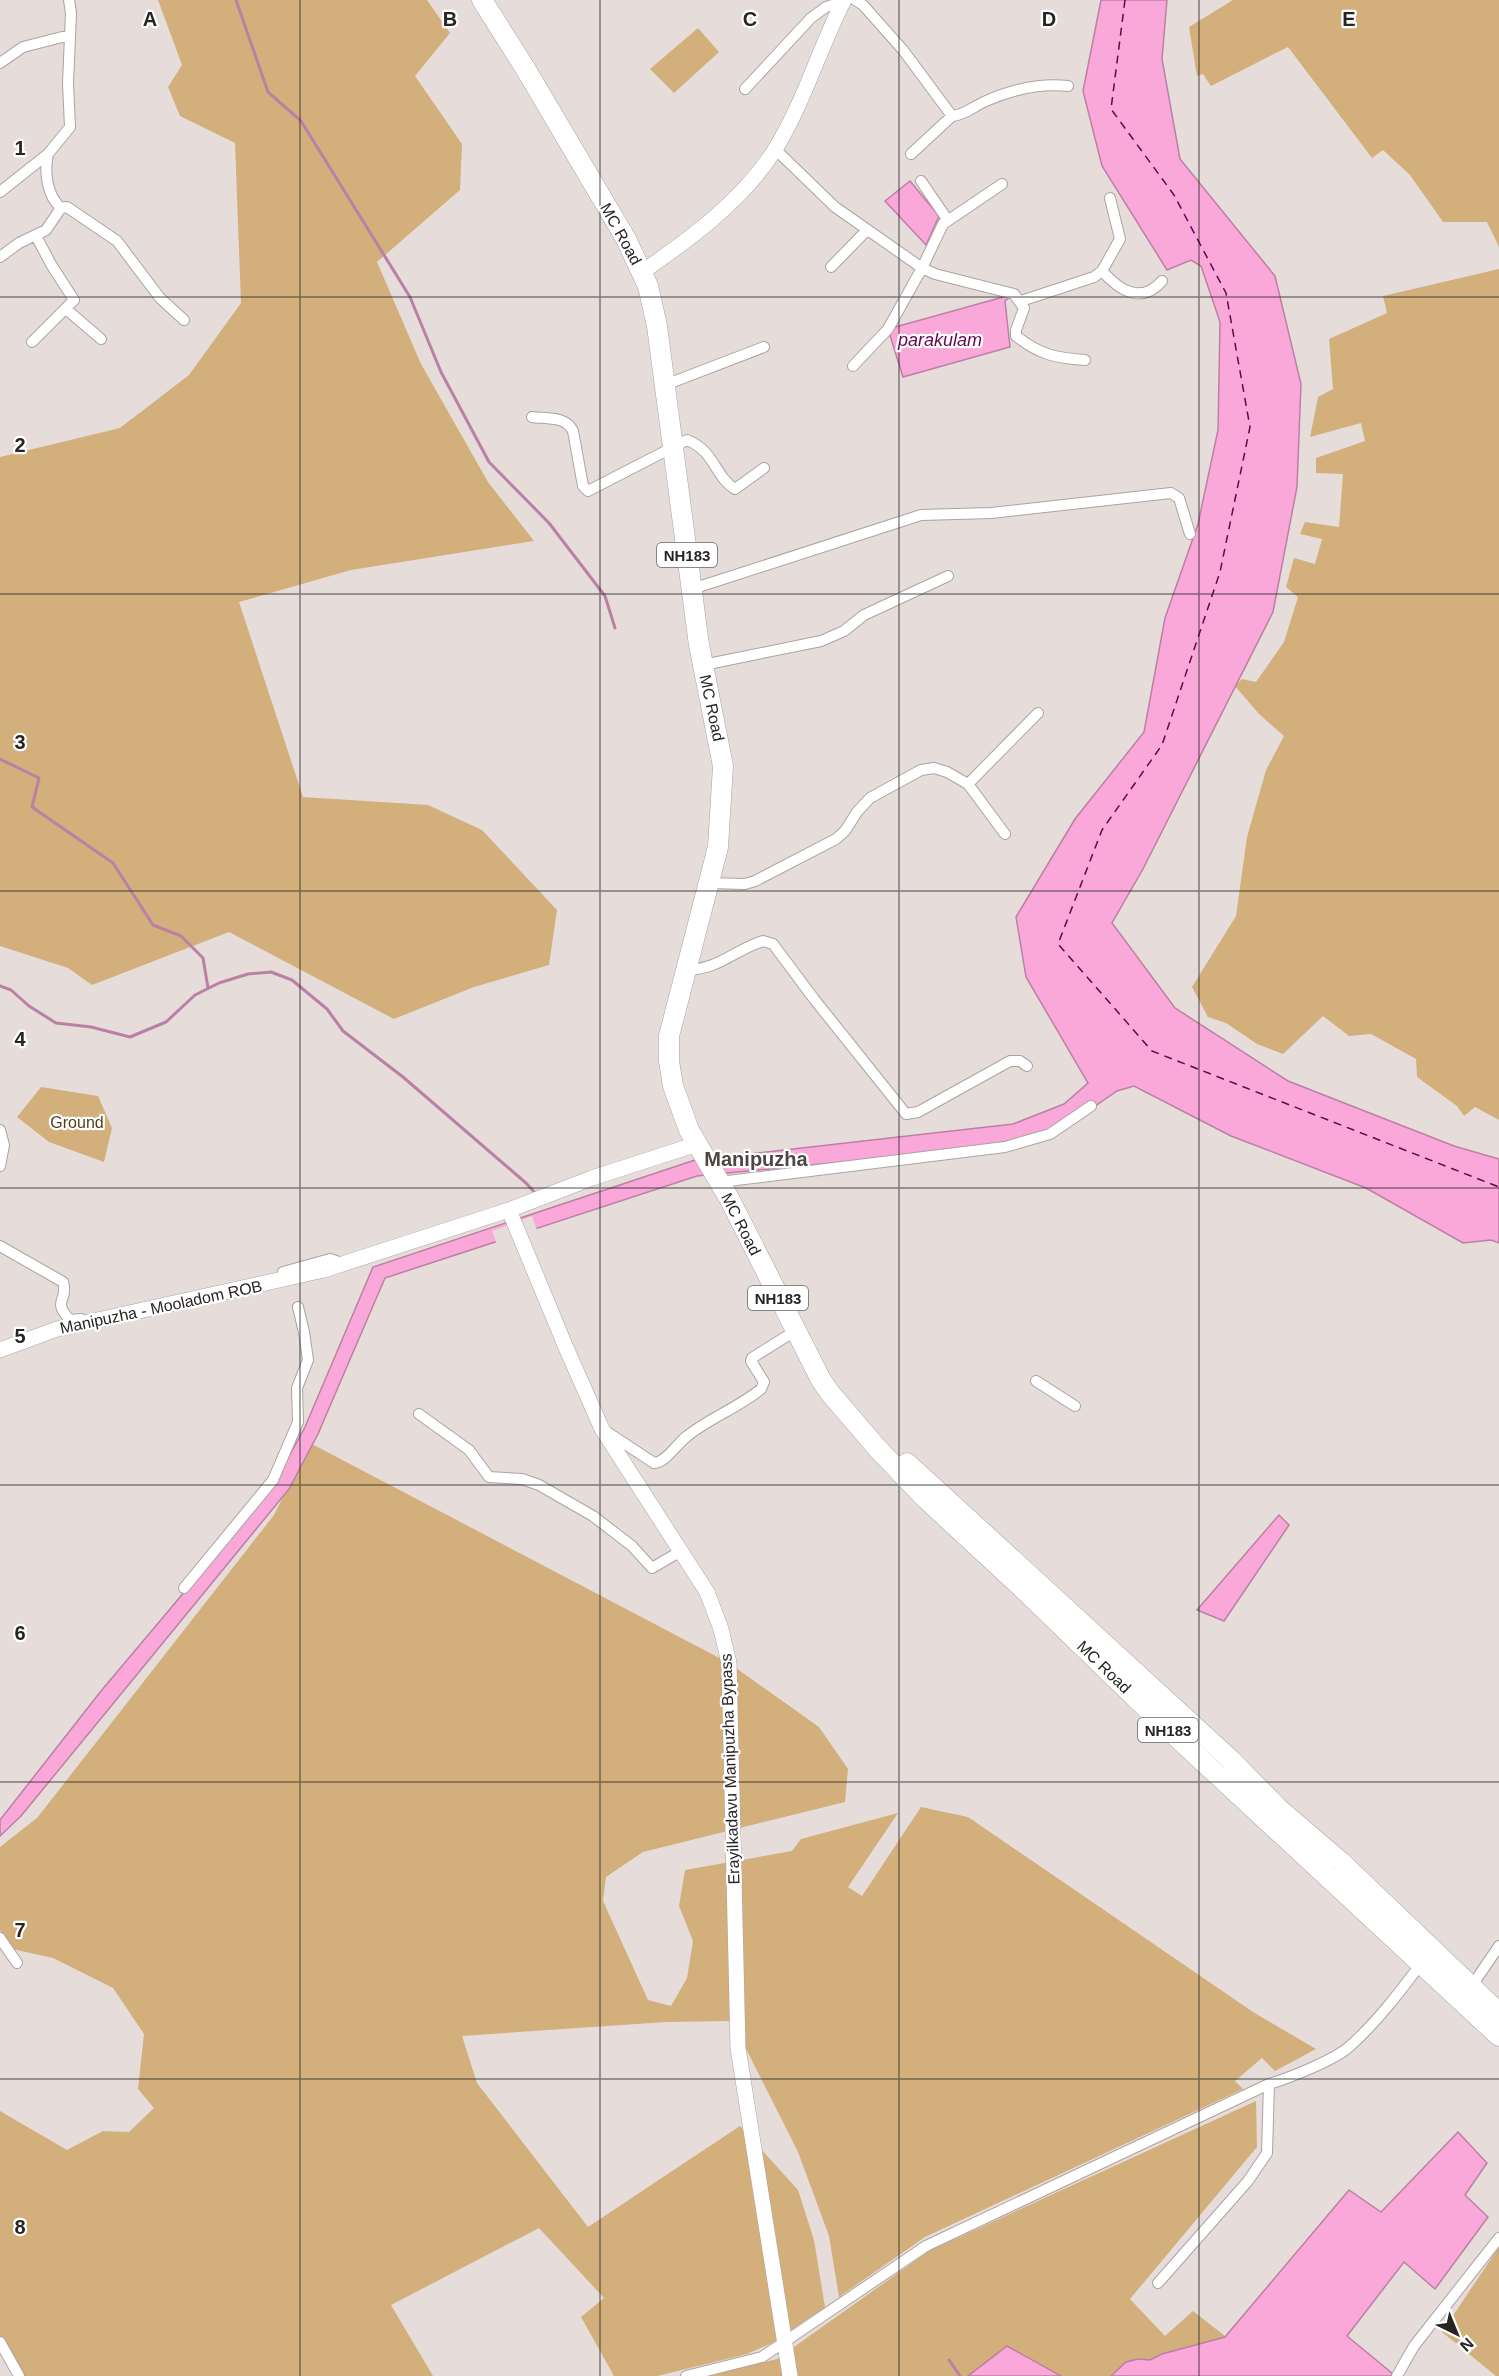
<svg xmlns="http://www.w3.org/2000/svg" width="1499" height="2376" font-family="Arial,sans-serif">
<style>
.green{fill:#d3af7c}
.water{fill:#faa7d9;stroke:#bb80a3;stroke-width:1.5}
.pier{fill:#e6dddb}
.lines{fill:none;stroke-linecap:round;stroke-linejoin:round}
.stream{stroke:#bb80a3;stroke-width:3}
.ferry{stroke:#67044d;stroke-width:1.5;stroke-dasharray:8 6;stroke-linecap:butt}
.street-casing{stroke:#aba3a2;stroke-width:12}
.secondary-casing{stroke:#aba3a2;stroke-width:16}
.highway-casing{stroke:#aba3a2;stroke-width:21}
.street{stroke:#fff;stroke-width:10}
.secondary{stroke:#fff;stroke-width:15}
.highway{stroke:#fff;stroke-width:20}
.grid{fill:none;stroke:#272424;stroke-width:1.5;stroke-opacity:0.55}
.labels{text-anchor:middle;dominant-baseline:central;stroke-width:4.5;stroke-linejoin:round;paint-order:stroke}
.shield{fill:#fff;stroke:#686666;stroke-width:1.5}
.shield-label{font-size:15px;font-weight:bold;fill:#272424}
.street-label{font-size:16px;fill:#272424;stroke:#fff}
.park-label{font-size:16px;fill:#543e1c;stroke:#fff}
.water-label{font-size:18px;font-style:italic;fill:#67044d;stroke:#fff}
.quarter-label{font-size:20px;font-weight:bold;fill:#4d4645;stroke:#fff}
.grid-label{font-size:20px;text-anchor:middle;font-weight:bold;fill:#272424;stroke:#fff;stroke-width:4.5;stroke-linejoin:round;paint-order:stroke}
</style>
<rect width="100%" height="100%" fill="#e6dddb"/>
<path class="green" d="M158,0H427L450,33L415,76L462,144L460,190L377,262L421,364L488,482L534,541L351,570L239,602L303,797L428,805L482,830L557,910L549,965L474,987L394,1019L229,932L92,985L68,968L0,946V457L120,428L189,375L241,303L235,143L180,116L168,87L182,65Z
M1233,0H1499V247L1487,222H1443L1410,175L1383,150L1372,158L1288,47L1211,86L1203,74L1197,76L1189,27Z
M698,28L719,52L674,93L650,69Z
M1499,269V1120L1475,1107L1464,1116L1457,1106L1417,1077L1416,1059L1371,1034L1349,1036L1323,1016L1283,1054L1257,1044L1226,1023L1208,1017L1192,987L1236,916L1247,837L1266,770L1284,736L1259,714L1235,686L1242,679L1256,682L1284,642L1298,597L1286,587L1294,558L1315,564L1322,539L1300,534L1305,522L1339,527L1343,474L1316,473V458L1365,441L1361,423L1310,437L1318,397L1333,389L1329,339L1387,313L1383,296Z
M41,1087L98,1096L112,1128L104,1162L49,1142L17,1117Z
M310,1443L729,1663L819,1727L848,1769L845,1802L643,1852L606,1877L603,1901L648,2000L671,2006L687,1978L693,1941L679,1906L685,1870L792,1851L801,1839L898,1813L848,1887L862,1896L921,1807L968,1817L1253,2012L1316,2049L1275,2071L1262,2058L1235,2081L1243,2089L925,2237L839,2297L829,2236L798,2152L732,2021L666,2022L462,2036L477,2083L588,2227L740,2126L798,2190L814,2240L825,2307L772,2343L747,2354L657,2376H614L581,2317L604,2298L539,2228L391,2305L433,2376H24L0,2335V2111L67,2150L103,2131L129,2132L154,2108L138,2089L144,2034L113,1988L53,1958L12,1949L0,1930V1847L37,1818L274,1515Z
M1256,2101L1257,2147L1130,2299L1165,2336L1193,2311L1225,2336L1349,2190L1381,2212L1458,2132L1487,2163L1465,2195L1488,2217L1435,2289L1404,2262L1347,2336L1392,2376H710L777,2359L929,2251Z
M1499,2247V2376H1496L1442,2332Z"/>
<path class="water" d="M1101,0H1167L1162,59L1180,159L1275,276L1301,384L1297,487L1273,612L1143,869L1112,923L1175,1008L1288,1081L1454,1146L1499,1159V1243L1491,1240L1463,1243L1366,1188L1231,1136L1134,1086L1117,1091L1065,1127L976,1149L697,1176L385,1278L318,1434L289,1489L21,1816L0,1836V1820L101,1691L271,1489L305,1427L373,1267L695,1160L1013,1124L1064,1104L1088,1083L1026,977L1016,917L1075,819L1144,732L1165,618L1198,524L1218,430L1220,322L1201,266L1191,260L1167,270L1102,166L1083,91Z
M910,181L939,216L926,245L885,201Z
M1014,294L1005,301L1010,347L903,377L888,329Z
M1279,1515L1289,1525L1224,1621L1197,1610Z
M1458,2132L1487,2163L1465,2195L1488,2217L1435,2289L1404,2262L1347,2336L1393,2374L1392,2376H1111L1126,2362L1138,2359L1150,2360L1162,2354L1225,2337L1349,2190L1381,2212Z
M1007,2346L1061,2376H968Z"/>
<path class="pier" d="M532,1216L537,1230L497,1245L492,1231Z"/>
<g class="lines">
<path class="stream" d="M236,0L268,92L301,121L410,297L441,372L489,462L549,523L605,596L615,628
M0,759L39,778L32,807L113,863L153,925L181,936L203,958L208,988
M0,986L11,990L29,1006L56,1023L91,1027L130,1037L166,1022L195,995L219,983L248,974L271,972L292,980L327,1009L343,1031L403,1077L526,1183L537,1195
M949,2360L960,2376"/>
<path class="ferry" d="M1125,0L1111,109L1174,195L1226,293L1250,427L1220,572L1162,745L1102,830L1058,944L1152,1051L1499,1187"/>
<g class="street-casing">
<path id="street" d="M855,0L863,5L903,50L952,116
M0,63L23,47L70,35
M745,89L811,18L826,7L842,2
M775,149L835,207L922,268L935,274L1014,294L1024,308L1016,330V336C1040,355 1056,358 1085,360
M48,154C44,172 47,196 61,208
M911,154L952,116C965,115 974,106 986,101C1011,90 1040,83 1068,86
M921,181L947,219
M0,192L48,154L70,127L68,83L71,13L69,0
M0,257L19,243L46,230L61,208L67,207L117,241L160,298L184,320
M831,267L867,230
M1102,271C1119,290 1141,305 1162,281
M1021,301L1094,277L1102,271L1120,239L1110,198
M66,309L101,339
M32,342L74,300L52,266L36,236
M853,366L888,329L922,268L943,224L1002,184
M665,385L764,347
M532,417C546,419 566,416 573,431L583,486L588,491L687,440C715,451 715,477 735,489L764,468
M692,589L921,515L991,513L1171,493L1179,498L1190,534
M703,665L821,641L844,631L864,615L948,576
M968,784L1038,713
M709,883L745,884L755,881L836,839L845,831L857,812L870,798L921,770L934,768L947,772L968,784L1005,834
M686,969C715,972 736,949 763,941L773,944L814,999L906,1114L918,1112L1010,1061H1020L1027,1066
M0,1130L4,1145L0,1166
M720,1182L1005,1147L1050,1134L1091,1106
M0,1246L63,1282C69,1301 51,1300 70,1320L81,1319
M283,1272L330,1259L342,1263
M1036,1381L1075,1406
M419,1414L469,1450L489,1477L522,1479L539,1485L593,1516L632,1546L652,1568L681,1551
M607,1432L654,1463C666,1462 676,1445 686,1437C709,1418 738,1408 761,1389L764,1382L751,1361L752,1358L795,1331
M184,1588L273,1480L298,1422L297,1388L308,1360L304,1332L298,1307
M0,1938L17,1963
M1471,1987L1499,1946
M1158,2283L1248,2181L1267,2153L1269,2084
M0,2342L19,2376
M686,2376L762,2357L926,2246L1269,2084C1289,2078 1335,2060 1350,2046C1376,2023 1399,1993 1420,1965
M1397,2376L1414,2346L1499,2238"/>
</g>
<g class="secondary-casing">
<path id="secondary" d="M642,272C690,239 743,200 774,151C804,103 819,49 844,0
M509,1210L567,1350L602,1429L707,1592L721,1629L729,1663L738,2048L790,2376
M0,1350L57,1329L324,1270L509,1210L592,1178L697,1144"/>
</g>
<g class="highway-casing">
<path id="highway" d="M482,0L525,68L626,239L648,286L657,326L699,645L723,766L718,847L669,1036V1061L673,1086L689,1130L730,1200L821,1380L830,1393L878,1449L926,1499L1020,1586L1170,1731L1499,2036
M907,1463L1231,1760L1278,1808L1341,1862L1499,2013"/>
</g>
<use href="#street" class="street"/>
<use href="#secondary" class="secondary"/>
<use href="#highway" class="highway"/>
</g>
<path class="grid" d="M300,0V2376M600,0V2376M899,0V2376M1199,0V2376M0,297H1499M0,594H1499M0,891H1499M0,1188H1499M0,1485H1499M0,1782H1499M0,2079H1499"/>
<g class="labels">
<g class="shield">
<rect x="657" y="543" width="60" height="24" rx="4.5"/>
<rect x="748" y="1286" width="60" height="24" rx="4.5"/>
<rect x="1138" y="1718" width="60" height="24" rx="4.5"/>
</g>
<g class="shield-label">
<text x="687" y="555">NH183</text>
<text x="778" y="1298">NH183</text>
<text x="1168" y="1730">NH183</text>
</g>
<g class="street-label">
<text transform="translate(621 234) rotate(61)">MC Road</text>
<text transform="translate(712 708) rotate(78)">MC Road</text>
<text transform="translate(741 1224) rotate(63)">MC Road</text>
<text transform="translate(161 1307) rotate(-12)">Manipuzha - Mooladom ROB</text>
<text transform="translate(1104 1667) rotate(44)">MC Road</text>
<text transform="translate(730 1769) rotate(-92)">Erayilkadavu Manipuzha Bypass</text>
</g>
<g class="park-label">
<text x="77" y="1122">Ground</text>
</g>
<g class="water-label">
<text x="940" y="340">parakulam</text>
</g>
<g class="quarter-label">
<text x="756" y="1159">Manipuzha</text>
</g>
</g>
<g class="grid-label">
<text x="150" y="26">A</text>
<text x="450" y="26">B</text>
<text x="750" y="26">C</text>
<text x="1049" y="26">D</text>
<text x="1349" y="26">E</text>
<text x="20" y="155">1</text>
<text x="20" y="452">2</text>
<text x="20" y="749">3</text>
<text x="20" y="1046">4</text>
<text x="20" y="1343">5</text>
<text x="20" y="1640">6</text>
<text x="20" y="1937">7</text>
<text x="20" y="2234">8</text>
</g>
<g transform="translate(1457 2334) rotate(137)" stroke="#ffffff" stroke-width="4.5" paint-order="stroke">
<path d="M0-4.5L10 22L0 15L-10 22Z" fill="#272424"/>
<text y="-9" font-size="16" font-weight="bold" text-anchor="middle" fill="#272424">N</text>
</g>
</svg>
